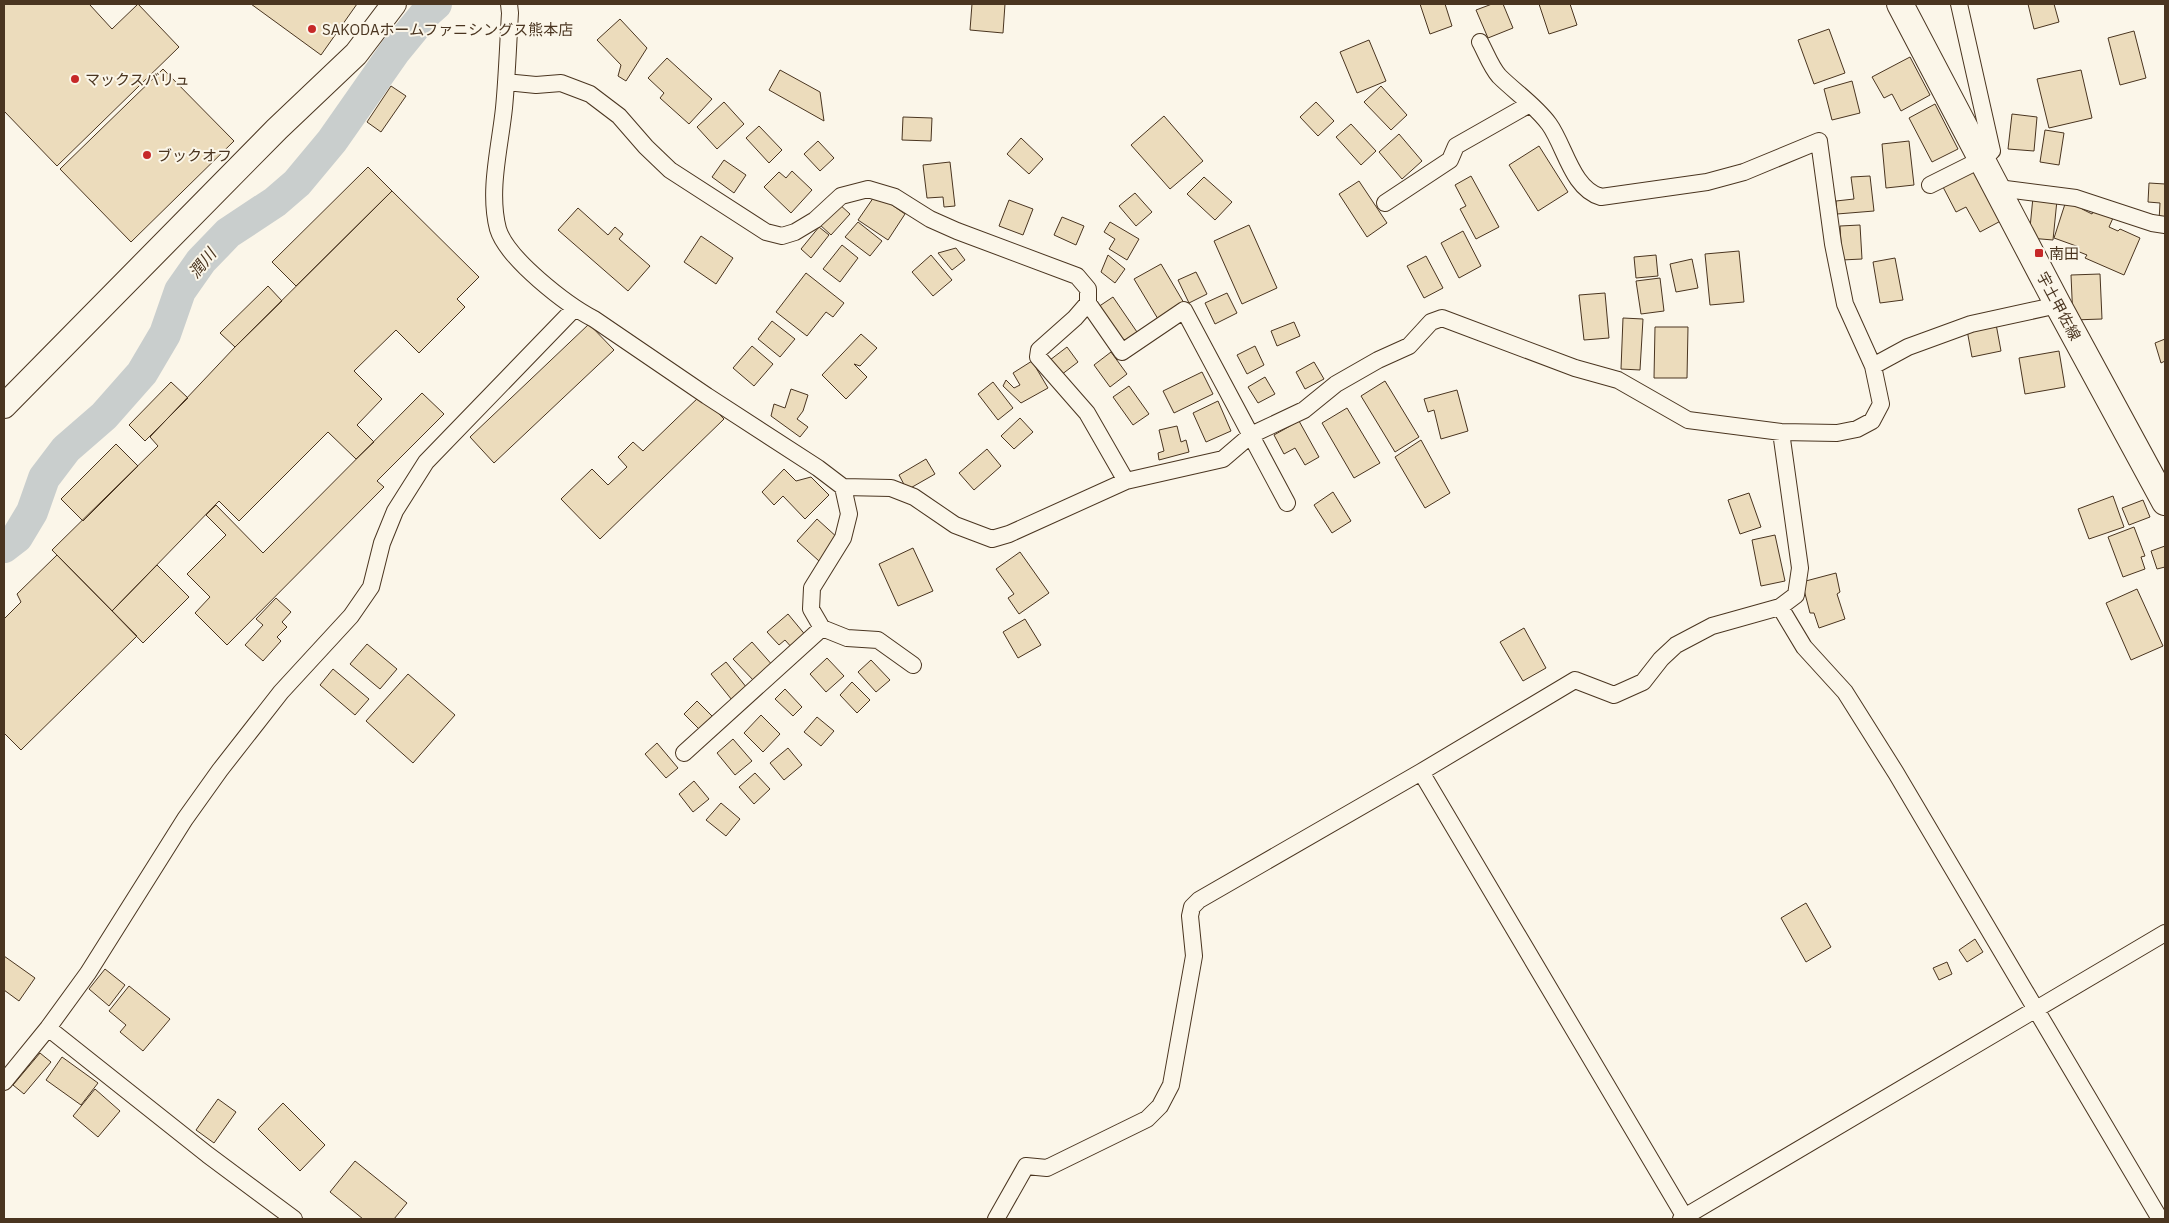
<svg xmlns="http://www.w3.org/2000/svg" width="2169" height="1223" font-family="'IBM Plex Sans','Noto Sans JP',sans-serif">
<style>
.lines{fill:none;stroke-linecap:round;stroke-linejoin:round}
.river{stroke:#c9cecd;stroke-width:32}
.building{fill:#ecdcbc;stroke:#4a3520}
.street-casing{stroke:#4a3520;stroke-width:18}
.secondary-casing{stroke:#4a3520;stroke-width:26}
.primary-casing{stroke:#4a3520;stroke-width:28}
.street{stroke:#fbf6e9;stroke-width:16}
.secondary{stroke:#fbf6e9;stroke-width:24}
.primary{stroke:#fbf6e9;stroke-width:26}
.poi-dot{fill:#c62828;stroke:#fbf6e9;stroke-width:2}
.labels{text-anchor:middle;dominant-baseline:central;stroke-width:4;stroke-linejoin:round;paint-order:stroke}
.poi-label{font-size:15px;fill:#4a3520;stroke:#fbf6e9;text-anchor:start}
.street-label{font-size:15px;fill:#4a3520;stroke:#fbf6e9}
.water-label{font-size:16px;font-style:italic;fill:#4a3520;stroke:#fbf6e9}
</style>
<rect width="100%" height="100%" fill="#fbf6e9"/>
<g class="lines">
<path class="river" d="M4,547L17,537L32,512L44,478L66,449L104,416L142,373L165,334L180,291L201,261L228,233L275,202L297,183L332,141L395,51L427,12L436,4"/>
</g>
<path class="building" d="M4,4H92L90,5L112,29L138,4L179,47L57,166L4,111Z
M251,4H357L321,55Z
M972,4H1005L1003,33L970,30Z
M1420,4H1445L1452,26L1430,34Z
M1492,4H1503L1513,28L1488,38L1476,10Z
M1539,4H1570L1577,25L1549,34Z
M2028,4H2054L2059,22L2034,29Z
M620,19L647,48L626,81L618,76L621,65L597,40Z
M1829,29L1845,73L1814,84L1798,40Z
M2134,31L2146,78L2120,85L2108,38Z
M1369,40L1386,81L1357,93L1340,52Z
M1910,57L1930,95L1901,111L1892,94L1884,98L1872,77Z
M667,58L712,99L689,124L660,98L664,93L648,78Z
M163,69L234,141L131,242L60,169Z
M780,70L820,92L824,121L769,90Z
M2081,70L2092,118L2049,128L2037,79Z
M1852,81L1860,113L1832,120L1824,89Z
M391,86L406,96L381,132L367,122Z
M1381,86L1407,115L1391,130L1364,102Z
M724,102L744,124L717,149L697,127Z
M1316,102L1334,121L1318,136L1300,117Z
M1935,104L1958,149L1932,162L1909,118Z
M2012,114L2037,117L2034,151L2008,149Z
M1164,116L1203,161L1170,189L1131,145Z
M903,117L932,118L931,141L902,140Z
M1351,124L1376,151L1361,165L1336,137Z
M759,126L782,150L769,163L746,138Z
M2045,130L2064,133L2059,165L2040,162Z
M1399,134L1422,161L1402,179L1379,152Z
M1021,138L1043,159L1029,174L1007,154Z
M818,141L834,158L820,171L804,154Z
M1909,141L1914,185L1886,188L1882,144Z
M1539,146L1568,192L1538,211L1509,165Z
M724,160L746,175L734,193L712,177Z
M950,162L955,206L944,207L943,197L927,198L923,165Z
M368,167L392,191L296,286L272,262Z
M1978,168L2010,216L1980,232L1966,207L1956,212L1943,187Z
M792,171L812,190L791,213L764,187L779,172L786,178Z
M1471,176L1499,227L1476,239L1460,209L1466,206L1455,185Z
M1870,176L1874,211L1837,214L1836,201L1854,199L1851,177Z
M1204,177L1232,202L1215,220L1187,194Z
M1359,181L1387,223L1367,237L1339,194Z
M2149,183L2165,184V221H2159L2160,203L2148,202Z
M392,191L479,277L457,299L465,307L419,353L396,330L354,371L382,399L357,425L374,442L356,459L328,432L239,521L219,501L112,611L52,550L158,446L150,437L235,347Z
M1135,193L1152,212L1136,226L1119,206Z
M876,194L905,214L888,240L858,220Z
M2033,197L2057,200L2053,240L2029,238Z
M1009,200L1033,209L1023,235L999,226Z
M838,203L850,214L831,235L819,224Z
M2065,204H2084L2082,209L2092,214L2094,210L2113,218L2109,227L2118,231L2120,229L2140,238L2124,275L2085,258L2087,255L2077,251L2079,247L2054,238Z
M578,208L608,235L615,227L623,234L619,239L650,266L628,291L558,230Z
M1062,217L1084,226L1076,245L1054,235Z
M858,222L882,241L870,256L845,237Z
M1110,222L1139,239L1127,260L1109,249L1115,239L1104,232Z
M1249,225L1277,288L1242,304L1214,241Z
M1860,225L1862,259L1842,260L1840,226Z
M819,227L829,235L811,258L801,249Z
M1463,231L1481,266L1459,278L1441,243Z
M701,236L733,258L716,284L684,262Z
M842,245L858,258L840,282L823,269Z
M956,248L965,260L952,270L938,253Z
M1739,251L1744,302L1710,305L1705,254Z
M931,255L952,280L933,296L912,272Z
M1108,255L1125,269L1115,283L1101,272Z
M1656,255L1658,276L1636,278L1634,257Z
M1426,256L1443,288L1424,298L1407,266Z
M1895,258L1903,300L1880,303L1873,262Z
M1692,259L1698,288L1676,292L1670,264Z
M1161,264L1184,303L1158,319L1134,279Z
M1196,272L1207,294L1189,303L1178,280Z
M806,273L844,303L833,317L826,312L807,336L776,312Z
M2100,274L2102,319L2073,320L2071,275Z
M1660,278L1664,311L1641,314L1636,281Z
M268,286L282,301L235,347L220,333Z
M1227,293L1237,313L1215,324L1205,303Z
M1605,293L1609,338L1584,340L1579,295Z
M1113,297L1137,332L1120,344L1095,309Z
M1623,318L1643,319L1640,370L1621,369Z
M772,321L795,339L780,357L758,339Z
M1294,322L1300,336L1277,346L1271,331Z
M589,324L614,350L494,463L470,437Z
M1996,324L2001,351L1972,357L1967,330Z
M1655,327H1688L1687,378H1654Z
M861,334L877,348L860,366L854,364L867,377L846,399L822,375Z
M2165,339V361L2161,363L2155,343Z
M752,346L773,364L754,386L733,368Z
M1255,346L1264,365L1247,374L1237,355Z
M1067,347L1078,362L1061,375L1050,360Z
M2059,351L2065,387L2025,394L2019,358Z
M1111,352L1127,374L1110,387L1094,365Z
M1032,361L1048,388L1021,403L1003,386L1006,380L1014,388L1020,385L1013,373Z
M1314,362L1324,379L1305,389L1296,372Z
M1202,372L1213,394L1174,413L1163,391Z
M1265,377L1275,394L1258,403L1248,387Z
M1385,381L1419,437L1395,452L1361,396Z
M171,382L188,398L145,441L129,425Z
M993,382L1013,408L998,420L978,394Z
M1129,386L1149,414L1133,425L1113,397Z
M791,389L808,395L803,411L797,419L808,427L800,437L771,416L774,404L785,408Z
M1457,390L1468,431L1441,439L1434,410L1428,412L1424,399Z
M422,393L444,414L377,481L384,487L227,645L195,613L210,597L187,574L226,535L206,515L216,505L263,553Z
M701,395L724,419L600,539L561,499L592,469L608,485L627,467L618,457L633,442L643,451Z
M1218,401L1231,431L1206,442L1193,413Z
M1347,408L1380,463L1354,478L1322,423Z
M1020,418L1033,432L1014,449L1001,436Z
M1299,421L1319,457L1305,465L1295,448L1284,454L1274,435Z
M1177,426L1181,442L1186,440L1189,452L1159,460L1158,453L1164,451L1159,430Z
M1421,440L1450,493L1425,508L1395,457Z
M116,444L138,466L83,521L61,499Z
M987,449L1001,466L974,490L959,473Z
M926,459L935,474L907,490L899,475Z
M784,469L796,481L811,477L829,495L805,519L783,496L774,505L762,492Z
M1333,492L1351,521L1332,533L1314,505Z
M1749,493L1761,527L1740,534L1728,500Z
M2113,496L2124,527L2089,539L2078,509Z
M2143,500L2150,517L2129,525L2122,508Z
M817,519L839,539L819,561L797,541Z
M2134,527L2145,556L2141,557L2145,569L2123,577L2108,537Z
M1775,535L1785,581L1761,586L1752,540Z
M2165,546V567L2157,569L2151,551Z
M913,548L933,591L898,606L879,564Z
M1020,552L1049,593L1019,614L1008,598L1014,594L996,569Z
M57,555L137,636L21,750L4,733V619L21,602L17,594Z
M157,565L189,597L143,643L112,611Z
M1836,573L1840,592L1837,594L1845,619L1819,628L1814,613H1810L1802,582Z
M2137,589L2163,646L2131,660L2106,603Z
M276,598L291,612L282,622L287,627L277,637L281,641L263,661L245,645L263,625L256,619Z
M788,614L807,637L793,649L785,640L779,645L767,632Z
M1025,619L1041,645L1018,658L1003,632Z
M1524,628L1546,668L1523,681L1500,642Z
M752,642L774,667L756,683L733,659Z
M367,644L397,669L380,689L350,664Z
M827,658L844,676L826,692L810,674Z
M871,660L890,680L876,692L858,672Z
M726,662L747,688L732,700L711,674Z
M333,669L369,699L355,715L320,685Z
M408,674L455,715L413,763L366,721Z
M852,682L870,700L857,713L840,695Z
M785,689L802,707L793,716L775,699Z
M697,701L714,718L701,731L684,714Z
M761,715L780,734L763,752L744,733Z
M817,717L834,731L821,746L804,732Z
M733,739L752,761L735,775L717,753Z
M657,743L678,768L666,778L645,754Z
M788,748L802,765L784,780L770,763Z
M755,773L770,789L754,804L739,787Z
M694,781L709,799L693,812L679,794Z
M721,803L740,819L726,836L706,820Z
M1806,903L1831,947L1806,962L1781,918Z
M1975,939L1983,952L1967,962L1959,950Z
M4,956L35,978L19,1001L4,990Z
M1947,962L1952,974L1939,980L1933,968Z
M105,969L125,985L109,1006L89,989Z
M129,986L170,1019L143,1051L120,1032L126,1025L109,1011Z
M40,1053L51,1062L24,1094L13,1085Z
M62,1057L98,1083L81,1105L46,1080Z
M95,1089L120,1111L98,1137L73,1116Z
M218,1099L236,1112L214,1143L196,1130Z
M283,1103L325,1145L300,1171L258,1129Z
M355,1161L407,1203L394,1219H363L330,1192Z"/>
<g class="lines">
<g class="street-casing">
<path id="street" d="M509,4L510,13C508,45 507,77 504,108C500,147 488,191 498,229C507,259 567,305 594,319L707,396L818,468L843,487L891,488L914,497L955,525L992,539L1009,534L1126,481L1223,459L1251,435L1304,410L1336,384L1378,360L1409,346L1431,322L1442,318L1575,368L1618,380L1688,420L1781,432L1837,433L1857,429L1872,421L1881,404L1873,366L1908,347L1971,324L2058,305
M1480,42C1486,53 1491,67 1499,76C1515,92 1535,105 1549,124C1565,146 1572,189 1601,197L1707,182L1744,172L1819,141L1833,244L1845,304L1873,366
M506,82L536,85L561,83L590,94L619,116L646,147L670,170L766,232L782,236L795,232L815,220L841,196L868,189L895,197L930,219L957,231L1077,276L1088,289V303L1075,318L1039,350L1038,357L1087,413L1126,481
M1930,185L1982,159L1992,151L1959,4
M1998,188L2076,198L2152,223L2165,225
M1385,203L1450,160L1456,146L1530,104
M1088,303L1122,352L1184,310L1287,503
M843,487L849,514L843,538L812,588L811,609L822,628L847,638L878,640L913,665
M1780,607L1804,647L1845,692L1896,773L2160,1219
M684,753L822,628
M1421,772L1686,1219
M48,1028L208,1155L294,1219
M4,1082L48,1028L88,973L185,819L220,770L281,692L351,616L371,587L382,543L395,511L426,462L574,309
M996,1219L1026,1166L1047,1168L1147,1119L1160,1106L1171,1085L1194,956L1190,916L1192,907L1199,900L1421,772L1575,680L1614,695L1643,682L1661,659L1676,645L1712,626L1780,607L1796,595L1800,568L1781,432
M1681,1219L2165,933"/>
</g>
<g class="secondary-casing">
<path id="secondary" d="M4,406L277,129L356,54L394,4"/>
</g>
<g class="primary-casing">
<path id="primary" d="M1900,4L2058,305L2165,502"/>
</g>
<use href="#street" class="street"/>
<use href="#secondary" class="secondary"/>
<use href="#primary" class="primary"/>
</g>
<g class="poi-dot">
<circle cx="312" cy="29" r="5"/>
<circle cx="75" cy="79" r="5"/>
<circle cx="147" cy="155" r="5"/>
<rect x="2034" y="248" width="10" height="10" rx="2.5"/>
</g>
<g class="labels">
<g class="poi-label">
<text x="322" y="29">SAKODAホームファニシングス熊本店</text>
<text x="85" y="79">マックスバリュ</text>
<text x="157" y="155">ブックオフ</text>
<text x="2049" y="253">南田</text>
</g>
<g class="street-label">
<text transform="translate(2059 306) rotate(62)">宇土甲佐線</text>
</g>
<g class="water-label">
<text transform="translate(202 263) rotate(-51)">潤川</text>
</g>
</g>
<rect width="2169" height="1223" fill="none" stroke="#4a3520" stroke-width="10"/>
</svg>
